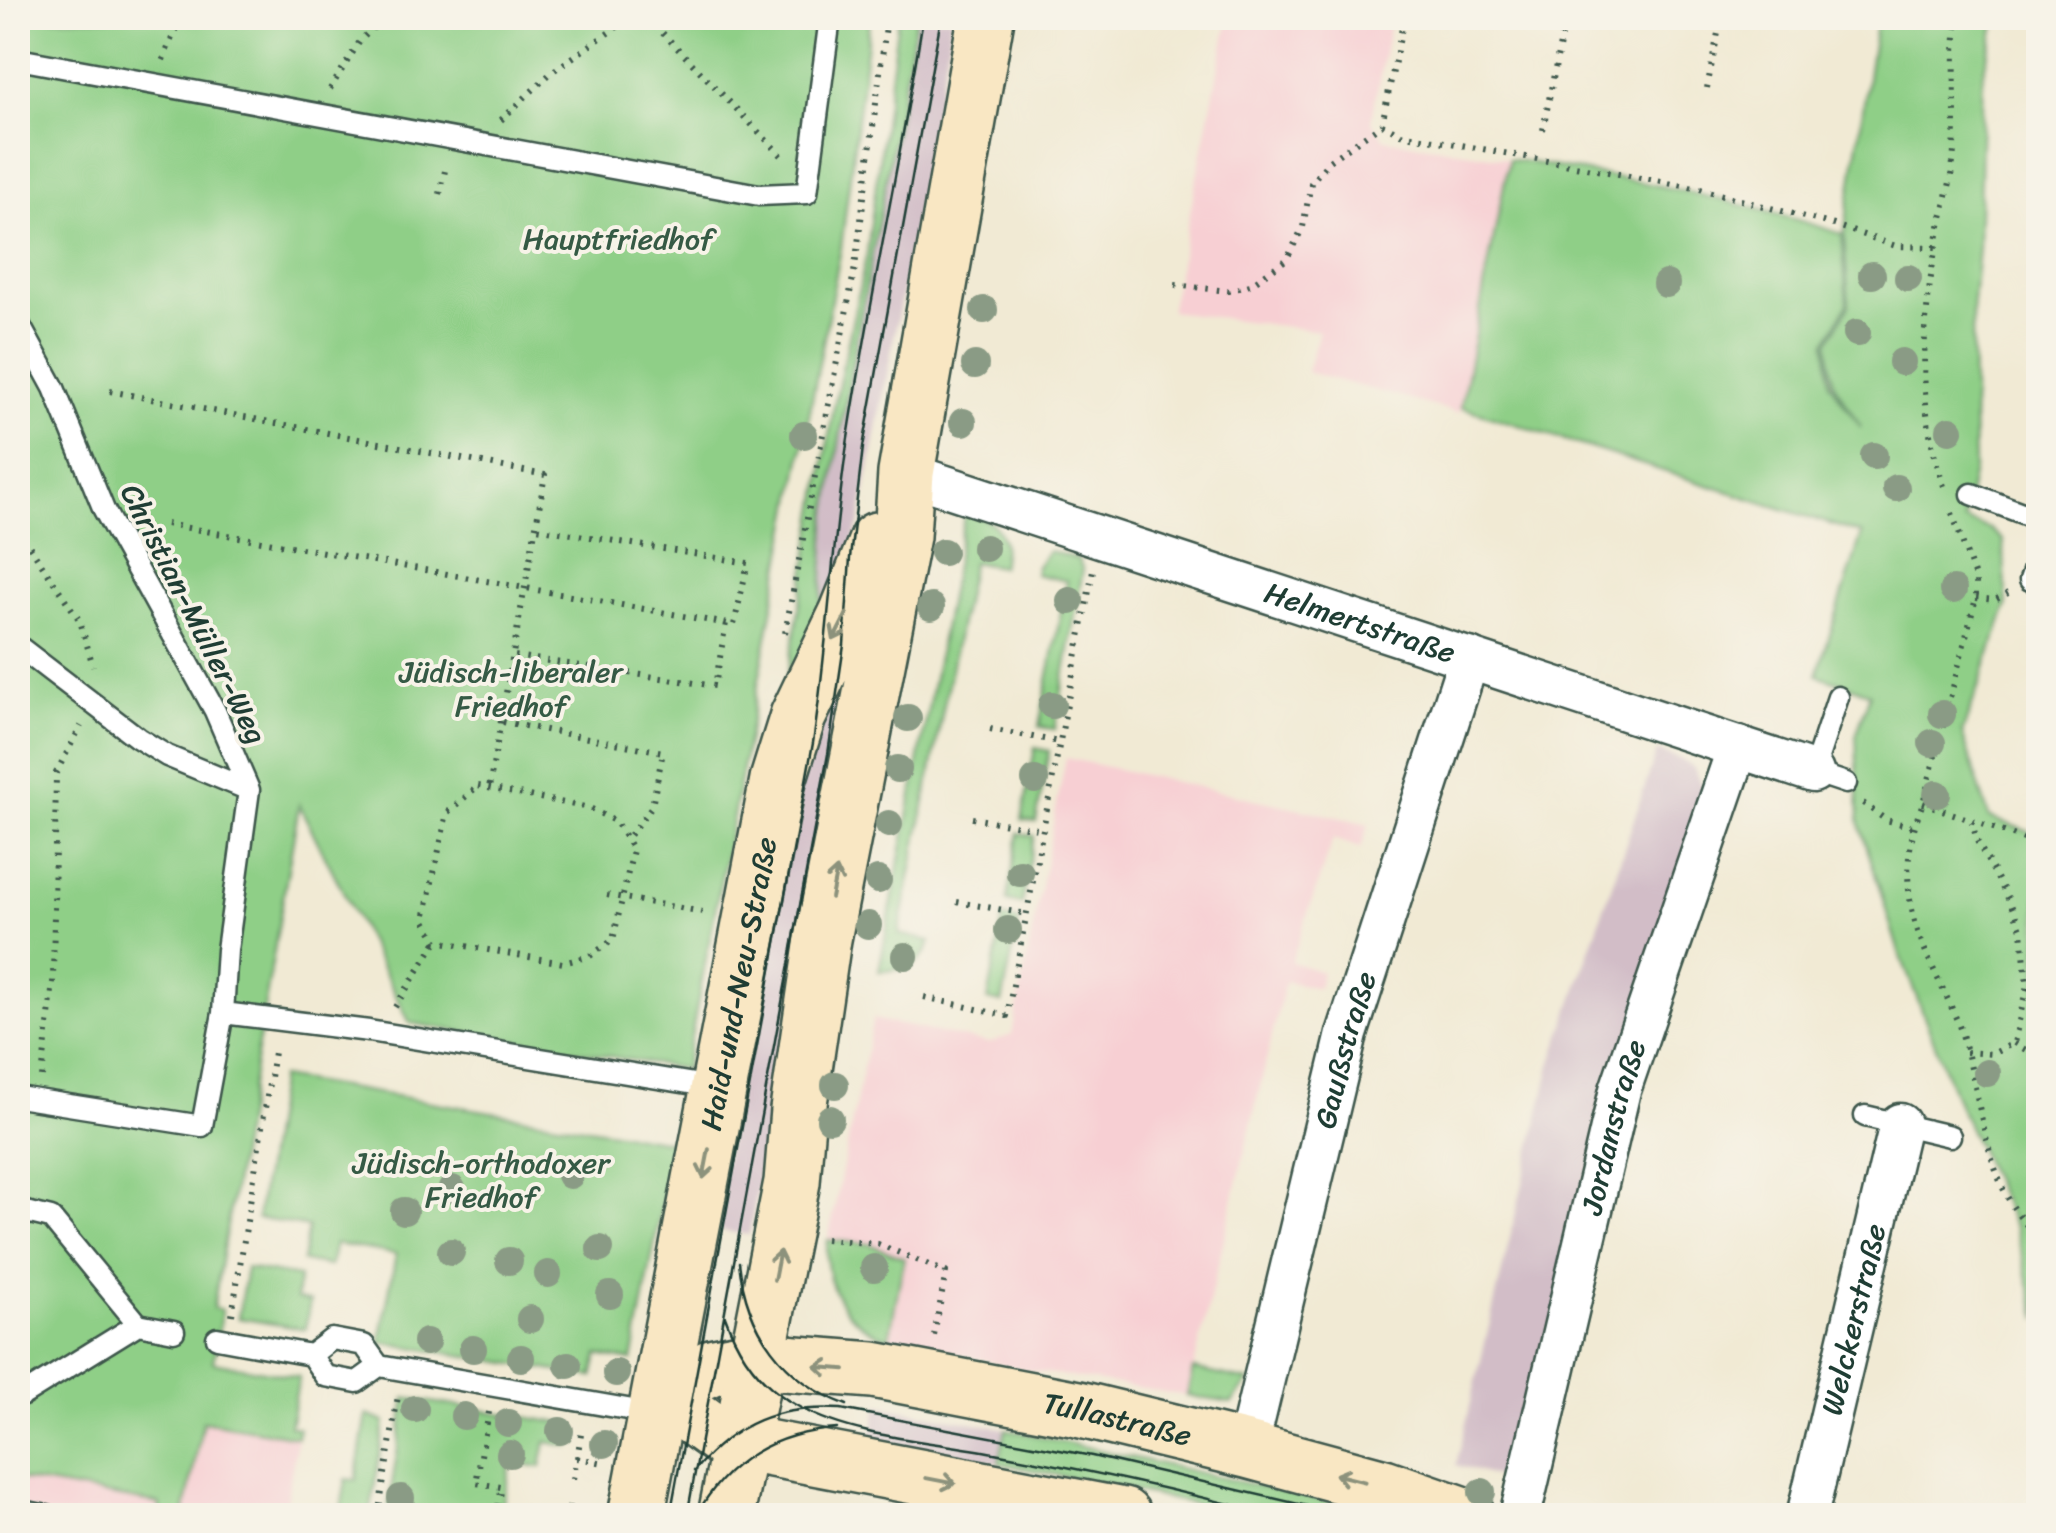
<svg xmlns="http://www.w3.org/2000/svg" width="2056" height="1533" font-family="Sriracha,sans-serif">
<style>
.built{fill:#f7cfd3}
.industrial{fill:#d2bdc7}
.green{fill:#8fcf87;stroke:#57865e;stroke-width:2.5}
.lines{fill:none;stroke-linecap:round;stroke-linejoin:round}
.lane-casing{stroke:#3e574c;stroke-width:25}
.street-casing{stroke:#3e574c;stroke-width:45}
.secondary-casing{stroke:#3e574c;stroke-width:60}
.path{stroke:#3e574c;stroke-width:6;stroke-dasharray:2.5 8;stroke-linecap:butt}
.lane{stroke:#fff;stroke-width:20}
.street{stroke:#fff;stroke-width:40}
.secondary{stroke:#f9e7c3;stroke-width:55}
.tram{stroke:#1f3d34;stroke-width:2.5}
.tree{fill:#8a9b85}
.oneway{stroke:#8c927c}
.labels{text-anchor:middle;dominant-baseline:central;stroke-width:8;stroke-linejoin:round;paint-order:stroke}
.park-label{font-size:30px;fill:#355a45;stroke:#f7f3e8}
.street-label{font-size:30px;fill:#1f3d34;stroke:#f7f3e8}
</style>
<rect width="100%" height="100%" fill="#f7f3e8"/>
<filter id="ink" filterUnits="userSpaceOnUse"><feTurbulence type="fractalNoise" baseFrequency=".01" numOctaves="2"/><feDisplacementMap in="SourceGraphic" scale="20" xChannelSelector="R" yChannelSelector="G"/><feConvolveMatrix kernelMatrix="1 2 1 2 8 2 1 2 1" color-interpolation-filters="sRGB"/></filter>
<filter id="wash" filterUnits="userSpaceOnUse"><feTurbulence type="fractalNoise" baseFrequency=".0048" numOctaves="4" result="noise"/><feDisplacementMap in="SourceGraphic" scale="40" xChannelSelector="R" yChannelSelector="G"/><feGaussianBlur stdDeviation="2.25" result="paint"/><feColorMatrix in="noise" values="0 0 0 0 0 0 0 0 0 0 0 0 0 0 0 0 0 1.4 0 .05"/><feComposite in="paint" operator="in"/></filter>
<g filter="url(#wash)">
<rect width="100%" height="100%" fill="#f1ead4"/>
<path class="built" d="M1229,18H1391L1371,121L1385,139L1509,159L1459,413L1307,372L1319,331L1170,311Z
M1066,758L1369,824L1361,848L1333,839L1291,962L1322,972L1318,988L1285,981L1187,1396L1028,1370L889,1338L857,1322L844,1309L828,1276V1240L873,1019L989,1043L1012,1035Z
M203,1366L237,1417L299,1428L284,1515H18V1479L178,1507Z"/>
<path class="industrial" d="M916,18H951L948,45L859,526L820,627L826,524L851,370Z
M851,647L833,775L749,1235L712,1229L793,794Z
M1657,751L1685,761L1693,767L1705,790L1516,1483L1456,1465L1551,1065Z
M878,1405L1006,1429L999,1463L871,1440Z"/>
<path class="green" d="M18,18H870L841,248L685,1069L410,1023L299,805L213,1308L222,1310L213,1362L299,1377L290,1426L299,1428L297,1437L203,1421L184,1515H159L160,1504L18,1479Z
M898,18H916L851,370L826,524L820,627L783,701L834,407L867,253Z
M1877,18H1997L1983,74L1978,249L1972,311L1974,470L1964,520L1990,529L2003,540L2007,606L1962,733L1989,817L2038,835V1319L2015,1228L1961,1111L1898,949L1859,821L1856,736L1870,693L1817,675L1862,534L1461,407L1509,159C1621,177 1734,198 1842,234L1847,305L1826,343L1830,383L1861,428L1833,382L1828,343L1849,306L1844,234Z
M965,512C997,519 1009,535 1001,567L972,562L899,934L931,941C923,967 904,971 879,971Z
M1049,551L1078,559L1083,570L1055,729L1039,727L1067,581L1035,574L1037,566Z
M1035,748L1049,751L1036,822L1022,820Z
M1019,833L1034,836L1022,904L1007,901Z
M1003,918L1019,921L1002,1003L988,1000Z
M280,1077L674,1142L632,1361L598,1355L593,1377L380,1342L396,1254L335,1244L330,1266L302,1261L308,1227L257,1218Z
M828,1240L869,1244L904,1258L889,1338C846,1325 821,1285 828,1240Z
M246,1268L299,1277L296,1299L310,1302L305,1329L238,1318Z
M1193,1369L1249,1381L1232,1403L1187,1396Z
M406,1398L574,1425L570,1446L546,1442L541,1467L511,1462L501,1514L508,1515H387Z
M367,1415L385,1422L370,1515H340L346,1479L356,1480Z
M1006,1429L1364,1510L1362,1515H1247L999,1463Z"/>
</g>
<g filter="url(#ink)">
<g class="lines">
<g class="lane-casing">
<path id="lane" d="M18,59L759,195L807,193L830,18
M18,322L54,388L104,510L215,711L249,790L227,950L223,1013L202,1126L18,1097
M1972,494L2038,519
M2030,580L2038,557
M18,646L138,738L167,756L249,790
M1838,697L1813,772L1846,783
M223,1013L369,1031L719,1088
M1865,1116L1950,1136
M18,1210L51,1218L138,1324L174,1331
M217,1338L311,1355L325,1376L357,1382L379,1366L656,1414
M311,1355L332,1339L364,1345L379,1366
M18,1395H23L138,1324
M18,1510L47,1516"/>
</g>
<g class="street-casing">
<g id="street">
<path id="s1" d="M906,473L1813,772"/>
<path id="s2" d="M1247,1450L1347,1034L1469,658"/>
<path id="s3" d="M1520,1516L1620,1090L1738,747"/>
<path id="s4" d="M1807,1516L1900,1124"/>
</g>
</g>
<g class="secondary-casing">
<g id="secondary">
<path id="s5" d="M663,1389L715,1366L746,1360L873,1370L1078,1409L1247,1450L1384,1487L1467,1516"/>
<path d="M663,1389L689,1414L725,1440L1123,1516"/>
<path id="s6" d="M636,1516L778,780L798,716L847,614L877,540"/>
<path d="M726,1516L792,1182L798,1110L823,939L902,536L906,473L986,18"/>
</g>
</g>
<path class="path" d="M648,18L783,157
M163,60L180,18
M1707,88L1721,18
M330,89L360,41L383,18
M501,120L553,71L630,18
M1382,124L1401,134L1700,189L1834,225L1896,246L1936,247
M1543,130L1565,18
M440,194L446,166
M1175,285L1228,291L1250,285L1287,259L1303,227L1311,183L1329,161L1382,124L1404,18
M110,391L545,475L489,788
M1944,486C1916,409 1922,326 1936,245C1941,218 1950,190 1953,162C1958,114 1951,66 1958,18
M1952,513L1976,580V598L1923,803C1909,835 1904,874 1912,909C1920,949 1943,985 1958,1023C1983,1089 1980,1187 2038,1236
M166,524L734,625L748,563L536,528
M18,529L80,621L93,666
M1976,598L1995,600L2008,593
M785,633L855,267L887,18
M515,656L715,686L726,623
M503,722L663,752L652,806L627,838
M990,729L1060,742
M478,786L590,808L616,822L633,850L613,940L590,956L563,963L437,941L424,919L447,813Z
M1863,803L1886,820L1913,827
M1923,803L2038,844
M972,818L1043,830
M607,895L709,913
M957,902L1027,914
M924,997L1007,1016L1093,570
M395,1007L437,941
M2014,1043L2038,1057
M1966,1052L1992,1054L2014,1043L2027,985L2022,931L2009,900L1977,841L1972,822
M42,1077L53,982L56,773L81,726
M825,1239L878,1244L946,1272L934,1336
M232,1315L275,1046
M489,1412L476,1483L507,1488
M577,1458L582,1429
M573,1479L577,1458L604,1463
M1561,1509L1578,1516
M378,1516L398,1396
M496,1516L502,1487
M567,1516L569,1505"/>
<use href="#lane" class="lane"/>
<use href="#street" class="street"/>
<use href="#secondary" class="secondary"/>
<path class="tram" d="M739,1262C746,1329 783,1381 847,1405
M725,1316C739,1356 763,1388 801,1408C855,1438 933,1441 994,1453C1089,1470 1183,1492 1277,1516
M694,1471C735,1422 778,1405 841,1409L1092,1456L1350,1516
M670,1516L813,743C829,640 832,535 849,432C871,293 901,156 923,18
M687,1516L828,754L844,645L850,558L863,447L941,18
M696,1516C725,1461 776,1432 837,1429"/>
</g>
<g class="tree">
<circle cx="1872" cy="275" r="14"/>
<circle cx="1908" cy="278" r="14"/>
<circle cx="1666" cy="284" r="14"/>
<circle cx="984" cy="310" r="14"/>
<circle cx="1857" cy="333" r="14"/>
<circle cx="1902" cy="362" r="14"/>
<circle cx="975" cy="365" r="14"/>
<circle cx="963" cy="422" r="14"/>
<circle cx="1950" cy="430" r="14"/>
<circle cx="804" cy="435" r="14"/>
<circle cx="1874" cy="456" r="14"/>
<circle cx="1896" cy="488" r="14"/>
<circle cx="985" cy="548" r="14"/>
<circle cx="943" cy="552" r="14"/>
<circle cx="1953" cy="590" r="14"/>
<circle cx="1070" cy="601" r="14"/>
<circle cx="931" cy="607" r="14"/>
<circle cx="1052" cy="705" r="14"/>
<circle cx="1942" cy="714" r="14"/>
<circle cx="908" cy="718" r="14"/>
<circle cx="1932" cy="743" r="14"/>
<circle cx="898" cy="769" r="14"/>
<circle cx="1035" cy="780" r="14"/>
<circle cx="1937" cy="794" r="14"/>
<circle cx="889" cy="824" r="14"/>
<circle cx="1020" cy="873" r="14"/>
<circle cx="878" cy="880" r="14"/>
<circle cx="868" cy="925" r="14"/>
<circle cx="1008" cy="930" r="14"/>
<circle cx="905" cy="956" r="14"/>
<circle cx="1987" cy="1073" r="14"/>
<circle cx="835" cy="1085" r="14"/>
<circle cx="830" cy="1119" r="14"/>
<circle cx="570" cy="1175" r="14"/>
<circle cx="452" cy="1189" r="14"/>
<circle cx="404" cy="1211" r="14"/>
<circle cx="600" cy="1249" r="14"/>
<circle cx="451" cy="1252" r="14"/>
<circle cx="509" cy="1261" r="14"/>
<circle cx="874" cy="1268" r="14"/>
<circle cx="548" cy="1274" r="14"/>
<circle cx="610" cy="1295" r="14"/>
<circle cx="530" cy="1319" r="14"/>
<circle cx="426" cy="1342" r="14"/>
<circle cx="473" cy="1349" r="14"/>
<circle cx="521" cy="1358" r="14"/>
<circle cx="568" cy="1365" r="14"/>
<circle cx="616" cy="1373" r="14"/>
<circle cx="415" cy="1409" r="14"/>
<circle cx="464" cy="1416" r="14"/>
<circle cx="508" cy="1423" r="14"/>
<circle cx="560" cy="1431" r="14"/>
<circle cx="604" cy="1444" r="14"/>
<circle cx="510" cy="1454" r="14"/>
<circle cx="1482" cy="1492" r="14"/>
<circle cx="401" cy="1498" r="14"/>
</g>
<defs><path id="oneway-shaft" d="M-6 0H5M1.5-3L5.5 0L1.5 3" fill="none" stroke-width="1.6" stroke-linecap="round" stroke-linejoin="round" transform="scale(2.5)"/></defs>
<g class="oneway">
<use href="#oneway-shaft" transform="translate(840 627) rotate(117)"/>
<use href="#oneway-shaft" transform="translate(834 883) rotate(-79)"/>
<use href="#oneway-shaft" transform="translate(706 1164) rotate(101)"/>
<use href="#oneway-shaft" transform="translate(777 1265) rotate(-79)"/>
<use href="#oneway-shaft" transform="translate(830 1368) rotate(-175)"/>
<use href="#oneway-shaft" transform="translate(1350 1478) rotate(-166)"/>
<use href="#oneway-shaft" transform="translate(941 1481) rotate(11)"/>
</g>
</g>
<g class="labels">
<g class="park-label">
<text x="618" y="239">Hauptfriedhof</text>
<text x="511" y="672">Jüdisch-liberaler<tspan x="511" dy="34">Friedhof</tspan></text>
<text x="481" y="1163">Jüdisch-orthodoxer<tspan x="481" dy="34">Friedhof</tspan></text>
</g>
<g class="street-label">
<text transform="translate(194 614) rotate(63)">Christian-Müller-Weg</text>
<text stroke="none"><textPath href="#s1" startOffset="478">Helmertstraße</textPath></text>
<text stroke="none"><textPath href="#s6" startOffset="542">Haid-und-Neu-Straße</textPath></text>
<text stroke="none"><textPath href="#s2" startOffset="412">Gaußstraße</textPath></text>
<text stroke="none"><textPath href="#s3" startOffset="400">Jordanstraße</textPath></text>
<text stroke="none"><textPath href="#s4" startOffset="202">Welckerstraße</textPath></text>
<text stroke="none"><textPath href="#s5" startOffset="465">Tullastraße</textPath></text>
</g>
</g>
<rect width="2056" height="1533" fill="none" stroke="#f7f3e8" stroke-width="60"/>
</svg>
